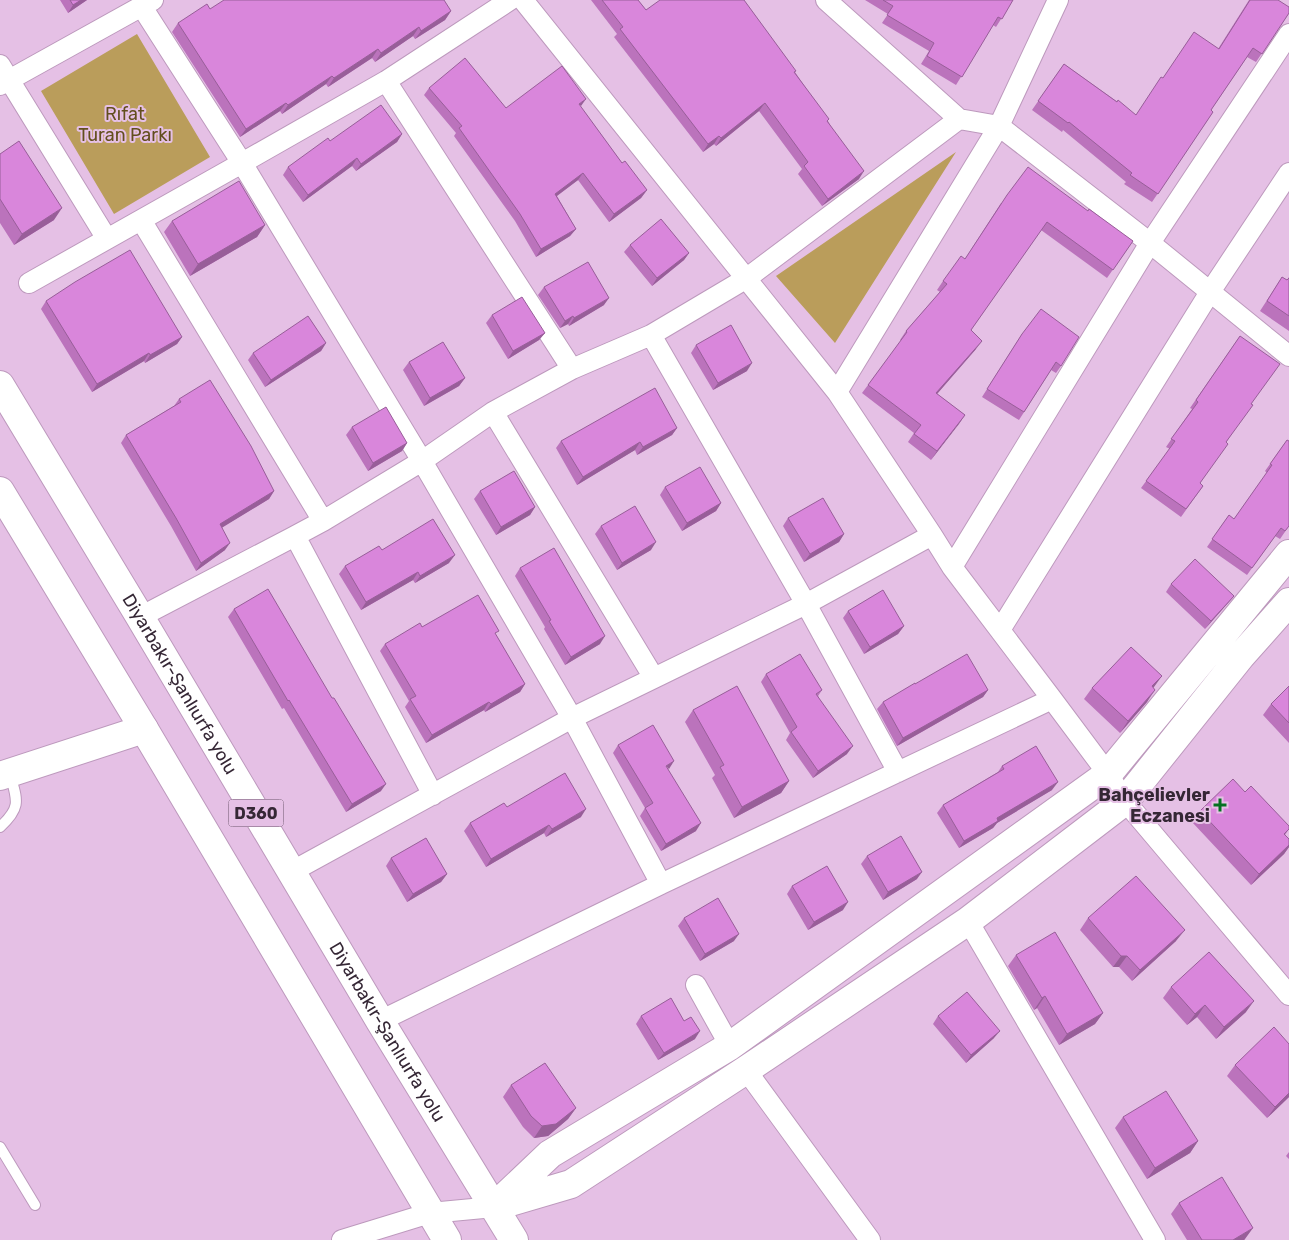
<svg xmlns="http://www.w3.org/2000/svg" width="1289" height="1240" font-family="Rubik,sans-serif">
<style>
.green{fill:#ba9d5b}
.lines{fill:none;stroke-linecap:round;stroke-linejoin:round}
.lane-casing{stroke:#bd99bd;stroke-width:12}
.street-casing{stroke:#bd99bd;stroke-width:22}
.secondary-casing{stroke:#bd99bd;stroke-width:30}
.highway-casing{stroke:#bd99bd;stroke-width:30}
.lane{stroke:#fff;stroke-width:10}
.street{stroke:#fff;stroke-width:20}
.secondary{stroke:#fff;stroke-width:28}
.highway{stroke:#fff;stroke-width:28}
.wall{fill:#bb73bc}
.shaded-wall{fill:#985e99}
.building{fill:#d986db;stroke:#985e99}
.poi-dot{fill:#057122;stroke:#e5c0e5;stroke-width:2}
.labels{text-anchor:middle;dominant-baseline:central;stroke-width:4;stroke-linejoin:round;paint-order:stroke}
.shield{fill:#e5c0e5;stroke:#6a556a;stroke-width:1}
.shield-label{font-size:16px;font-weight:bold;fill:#352735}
.park-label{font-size:18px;fill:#624e1d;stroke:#e5c0e5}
.street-label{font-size:18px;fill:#352735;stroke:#e5c0e5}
.poi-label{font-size:18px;font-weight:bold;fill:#352735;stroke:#e5c0e5;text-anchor:end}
</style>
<rect width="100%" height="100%" fill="#e5c0e5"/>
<path class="green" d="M137,34L210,157L114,214L41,91Z
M956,152L835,343L776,276Z"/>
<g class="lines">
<g class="lane-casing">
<path id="lane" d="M0,827C22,807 17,800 10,774
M0,1147L35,1205"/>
</g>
<g class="street-casing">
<path id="street" d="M510,0L386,81L242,163L422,461L493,412L572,369L651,335L747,278L959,119
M523,0L837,392
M826,0L959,119L999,126L1150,243L1289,356
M1058,0L999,126L837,392L932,535L952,567L1052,699L1108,774L1125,801L1289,995
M0,65L107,239
M386,81L572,369
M0,85L153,0
M141,220L323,521
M29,283L242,163L142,7
M651,335L806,604L898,772
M493,412L654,678
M952,567L1150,243L1289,34
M140,617L295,536
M1000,630L1210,292L1289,173
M433,795L295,536L323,521L422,461L572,718L806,604L932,535
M291,872L572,718L661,884L1052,699
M968,921L1155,1240
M696,985L730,1046
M380,1021L661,884
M746,1070L870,1240
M342,1240L430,1213L494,1207"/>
</g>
<g class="secondary-casing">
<path id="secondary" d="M0,776L144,729
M500,1205L571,1184L746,1070L968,921L1125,801L1241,656L1289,602
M494,1207L550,1154L730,1046L1108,774L1289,554"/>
</g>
<g class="highway-casing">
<g id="highway">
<path id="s1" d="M0,385L140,617L380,1021L514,1240"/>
<path d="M0,491L144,729L447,1240"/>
</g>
</g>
<use href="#lane" class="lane"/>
<use href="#street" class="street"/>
<use href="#secondary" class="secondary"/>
<use href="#highway" class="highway"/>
</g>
<path class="wall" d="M60,0H87L68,13Z
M591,0H638L646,10L795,72L828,121L859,179L822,206L798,174L802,169L759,111L716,146L714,144L703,152L614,37L617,34Z
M865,0H1013L996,27L993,25L956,85L921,64L929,51L882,23L888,14Z
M1249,0H1278L1289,13L1256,62L1247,57L1211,110L1213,112L1152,202L1124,184L1126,182L1063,130L1062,132L1032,110L1064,64L1136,115L1163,78L1218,49Z
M210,9L451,11L445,20L415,39L413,36L375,62L372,58L328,87L326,84L282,114L280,111L240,137L172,32L178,23Z
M429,88L506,108L580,106L622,163L647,190L641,198L609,222L578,180L557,196L576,229L570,236L536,257L515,221L454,136L456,133L424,95Z
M402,134L397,142L356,171L352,166L303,202L283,175L288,167L330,141Z
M0,154L54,220L14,245L0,223Z
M1001,203L1088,211L1133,241L1107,278L1041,230L971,330L976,349L937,394L965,415L931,460L908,442L914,433L862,393L901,341L900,340L906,331L940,292L937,290L943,281L965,259Z
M172,221L265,225L257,237L190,276L164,232Z
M630,245L689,253L684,260L652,286L624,252Z
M1282,277L1287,280L1289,277V331L1260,311Z
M544,287L604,305L569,326L568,324L560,328L538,295Z
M46,301L182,337L177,344L145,363L144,361L92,392L41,309Z
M492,315L545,333L539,340L508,359L486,323Z
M1022,334L1061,366L1056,373L1051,370L1019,420L982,397Z
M1240,336L1251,404L1200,483L1203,486L1181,517L1141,488L1170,449L1166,447L1192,409L1190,408Z
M326,343L321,351L265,387L248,360L253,353Z
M696,345L747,371L713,390L691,353Z
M409,362L465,378L459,386L424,406L403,370Z
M179,399L274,491L269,499L222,527L225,550L196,571L171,526L121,443L126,435L174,406Z
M352,427L407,443L402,451L368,471L346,435Z
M677,428L672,435L637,455L635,450L577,485L556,448L561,441Z
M1287,440L1289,526L1280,539L1275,536L1247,575L1207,547L1229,515L1234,519L1267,473L1265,471Z
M665,487L721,503L716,511L682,531L660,495Z
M480,491L535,507L530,515L496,535L474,499Z
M788,518L844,534L839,542L804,562L783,526Z
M601,526L651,550L617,570L595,534Z
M382,550L449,563L415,583L413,580L361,610L339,574L345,566Z
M520,568L600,644L565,665L544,629L545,627L515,576Z
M1171,584L1234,596L1228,603L1205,629L1166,592Z
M234,609L381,791L346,812L284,708L282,709L228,617Z
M848,611L904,626L898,634L864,654L843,618Z
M422,627L496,635L525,684L520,692L485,712L484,710L426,743L405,707L409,701L380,651L385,644Z
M766,674L822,690L818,696L847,754L813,778L786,740L790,733L761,682Z
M915,684L988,690L983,697L897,746L877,709L883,702Z
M1289,686V743L1263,715L1271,704Z
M1092,688H1153L1147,702L1120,733L1084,699Z
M693,710L789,781L781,793L734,818L712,778L715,775L685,722Z
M618,745L668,769L696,831L661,851L640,816L645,808L613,753Z
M1002,766L1052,790L997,823L993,828L959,848L937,813L943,805L998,772Z
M1245,792L1289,826V829L1285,835L1289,839V847L1284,854L1251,885L1192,822L1200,811Z
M507,807L581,817L546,837L544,833L486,867L464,831L470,823Z
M867,856L917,879L883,900L861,864Z
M391,858L447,874L441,882L407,902L386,866Z
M792,886L843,910L808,930L787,894Z
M684,918L734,941L700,961L678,926Z
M1088,918L1176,941L1132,981L1119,967H1113L1080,930Z
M1016,955L1103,1013L1095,1024L1059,1045L1037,1008L1034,1010L1008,966Z
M1171,987L1246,1012L1216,1039L1197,1017L1187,1025L1163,998Z
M641,1016L695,1039L658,1060L636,1024Z
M938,1016L994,1038L966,1063L933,1024Z
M1289,1044V1097L1267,1118L1227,1076L1235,1065Z
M511,1085L576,1108L568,1119L548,1136L534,1138L523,1127L503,1097Z
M1123,1117L1198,1141L1190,1153L1147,1179L1115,1128Z
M1289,1152V1159L1286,1156Z
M1179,1203L1245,1239L1244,1240H1187L1171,1214Z"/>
<path class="shaded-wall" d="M81,0H87L68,13L73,5Z
M451,11L445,20L415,39L421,31Z
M419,27L413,36L375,62L381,53Z
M378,49L372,58L328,87L334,78Z
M332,76L326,84L282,114L288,105Z
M586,99L581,106L579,104Z
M286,103L280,111L240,137L246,129Z
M765,103L759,111L716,146L721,138Z
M402,134L397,142L356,171L361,164Z
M719,136L714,144L703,152L708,144Z
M357,158L352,166L303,202L308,195Z
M864,171L859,179L822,206L828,199Z
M583,173L578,180L550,201L555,194Z
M647,190L641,198L609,222L614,214Z
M62,208L54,220L14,245L22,234Z
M265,225L257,237L190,276L198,264Z
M576,229L570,236L536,257L541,249Z
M689,253L684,260L652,286L657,278Z
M609,298L604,305L569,326L574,318Z
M573,316L568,324L560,328L565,321Z
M545,333L539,340L508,359L513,351Z
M182,337L177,344L145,363L150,355Z
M982,341L976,349L930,402L936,393Z
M326,343L321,351L265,387L271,380Z
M149,353L144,361L92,392L97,384Z
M752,363L747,371L713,390L718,383Z
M465,378L459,386L424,406L430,398Z
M965,415L959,424L931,460L937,451Z
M677,428L672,435L637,455L643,447Z
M640,442L635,450L577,485L583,477Z
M407,443L402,451L368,471L373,463Z
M274,491L269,499L215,532L220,524Z
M721,503L716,511L682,531L687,523Z
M535,507L530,515L496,535L501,527Z
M844,534L839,542L804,562L810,554Z
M656,542L651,550L617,570L622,563Z
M230,543L225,550L196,571L201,563Z
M455,555L449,563L415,583L420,576Z
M418,572L413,580L361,610L366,602Z
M1234,596L1228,603L1205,629L1211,621Z
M904,626L898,634L864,654L870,647Z
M605,636L600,644L565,665L571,657Z
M1162,676L1154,687L1143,698L1152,686Z
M525,684L520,692L485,712L491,704Z
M988,690L983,697L897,746L903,738Z
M1155,690L1147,702L1120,733L1128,721Z
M489,702L484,710L426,743L432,735Z
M853,746L847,754L813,778L818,771Z
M674,761L669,769L666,766Z
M789,781L781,793L734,818L742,807Z
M1058,782L1052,790L997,823L993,828L959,848L964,841L997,818Z
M386,784L381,791L346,812L352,804Z
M586,809L581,817L546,837L552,829Z
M701,823L696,831L661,851L666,844Z
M549,825L544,833L486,867L491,859Z
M1289,845V847L1284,854L1251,885L1259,874Z
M922,872L917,879L883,900L888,892Z
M447,874L441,882L407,902L413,894Z
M848,902L843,910L808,930L814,922Z
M1185,930L1176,941L1132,981L1140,970Z
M739,934L734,941L700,961L705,954Z
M1121,956H1127L1119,967H1113Z
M1045,996L1037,1008L1034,1010L1042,998Z
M1254,1001L1246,1012L1216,1039L1224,1027Z
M1205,1005L1197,1017L1187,1025L1195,1014Z
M1103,1013L1095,1024L1059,1045L1067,1034Z
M700,1031L695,1039L658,1060L664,1053Z
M1000,1031L994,1038L966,1063L971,1055Z
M1289,1093V1097L1267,1118L1275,1107Z
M576,1108L568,1119L548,1136L534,1138L542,1126Z
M1198,1141L1190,1153L1147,1179L1155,1168Z
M1253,1228L1245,1239L1244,1240H1233Z"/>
<path class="building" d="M70,0H81L73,5Z
M224,0H444L451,11L421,31L419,27L381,53L378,49L334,78L332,76L288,105L286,103L246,129L178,23L207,4L210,9Z
M602,0H638L646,10L660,0H744L796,71L794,72L829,119L827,121L864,171L828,199L804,166L808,162L765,103L721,138L719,136L708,144L620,29L623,27Z
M883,0H1013L1002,19L998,17L962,77L927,56L934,43L887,15L893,6Z
M1250,0H1278L1289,7V13L1262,54L1253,48L1211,110L1213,112L1158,194L1130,175L1132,173L1069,122L1068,123L1038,101L1064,64L1117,102L1118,100L1136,115L1161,77L1163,78L1194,32L1219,49Z
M465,58L506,108L562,66L586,99L579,104L622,163L625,161L647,190L614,214L583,173L555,194L576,229L541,249L520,214L459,128L462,126L429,88Z
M381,105L402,134L361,164L357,158L308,195L288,167L328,138L330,141Z
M19,141L62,208L22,234L0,199V154Z
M1028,167L1088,211L1089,209L1133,241L1113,270L1047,222L971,330L982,341L936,393L965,415L937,451L914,434L921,425L868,385L907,332L906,331L947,284L943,281L961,256L965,259L1007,195Z
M239,181L265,225L198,264L172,221Z
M661,219L689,253L657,278L630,245Z
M130,250L182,337L150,355L149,353L97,384L46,301L75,282Z
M588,262L609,298L574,318L573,316L565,321L544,287Z
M1282,277L1287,280L1289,278V316L1267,301Z
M522,297L545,333L513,351L492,315Z
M1041,309L1079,337L1061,366L1056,362L1024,412L987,389L1022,334Z
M308,316L326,343L271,380L253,353Z
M731,325L752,363L718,383L696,345Z
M1240,336L1280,364L1251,404L1253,405L1226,442L1228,444L1200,483L1203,486L1186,509L1146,481L1175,441L1171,439L1198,402L1196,400Z
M443,342L465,378L430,398L409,362Z
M210,380L251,446L274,491L220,524L230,543L201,563L176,518L126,435L181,402L179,399Z
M655,388L677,428L643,447L640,442L583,477L561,441Z
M386,407L407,443L373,463L352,427Z
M1287,440L1289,441V526L1285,531L1281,528L1252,568L1212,539L1229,515L1234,519L1272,465L1270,464Z
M700,467L721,503L687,523L665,487Z
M514,471L535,507L501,527L480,491Z
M823,498L844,534L810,554L788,518Z
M635,506L656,542L622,563L601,526Z
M433,519L455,555L420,576L418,572L366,602L345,566L379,546L382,550Z
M554,548L605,636L571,657L549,621L551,620L520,568Z
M1195,559L1234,596L1211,621L1171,584Z
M268,589L332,698H334L386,784L352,804L289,700L288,701L234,609Z
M883,590L904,626L870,647L848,611Z
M478,595L499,631L495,633L525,684L491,704L489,702L432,735L410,699L416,696L385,644L420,623L422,627Z
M1131,647L1162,676L1152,686L1155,690L1128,721L1092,688Z
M800,654L822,690L816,694L853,746L818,771L791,732L797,727L766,674Z
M967,654L988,690L903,738L883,702L915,683V684Z
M737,686L789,781L742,807L720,767L724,765L693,710Z
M1289,686V723L1271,704Z
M653,725L674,761L666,766L701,823L666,844L645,808L653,803L618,745Z
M1036,746L1058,782L997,818L998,821L964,841L943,805L1004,769L1002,766Z
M565,773L586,809L552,829L549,825L491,859L470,823L504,803L507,807Z
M1233,779L1245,792L1251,786L1289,826V829L1284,834L1289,839V845L1259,874L1200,811Z
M901,836L922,872L888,892L867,856Z
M426,838L447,874L413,894L391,858Z
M827,866L848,902L814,922L792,886Z
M1136,876L1185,930L1140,970L1127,956H1121L1088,918Z
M718,898L739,934L705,954L684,918Z
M1055,932L1103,1013L1067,1034L1045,996L1042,998L1016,955Z
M1209,952L1254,1001L1224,1027L1205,1005L1195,1014L1171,987Z
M967,992L1000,1031L971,1055L938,1016Z
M671,998L684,1021L691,1017L700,1031L664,1053L641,1016Z
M1274,1027L1289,1044V1093L1275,1107L1235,1065Z
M545,1063L576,1108L556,1124L542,1126L531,1116L511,1085Z
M1166,1091L1198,1141L1155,1168L1123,1117Z
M1222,1177L1253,1228L1233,1240H1202L1179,1203Z"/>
<path class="poi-dot" d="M1217.5 797.5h5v5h5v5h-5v5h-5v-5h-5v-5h5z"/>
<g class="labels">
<rect class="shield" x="228.5" y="799.5" width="55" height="27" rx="4"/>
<g class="shield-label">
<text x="256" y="813">D360</text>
</g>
<g class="park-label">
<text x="125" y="114">Rıfat<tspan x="125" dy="21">Turan Parkı</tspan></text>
</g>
<g class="street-label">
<text stroke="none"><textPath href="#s1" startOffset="349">Diyarbakır-Şanlıurfa yolu</textPath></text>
<text stroke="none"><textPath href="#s1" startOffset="754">Diyarbakır-Şanlıurfa yolu</textPath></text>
</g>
<g class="poi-label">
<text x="1210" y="795">Bahçelievler<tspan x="1210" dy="21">Eczanesi</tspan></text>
</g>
</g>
</svg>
